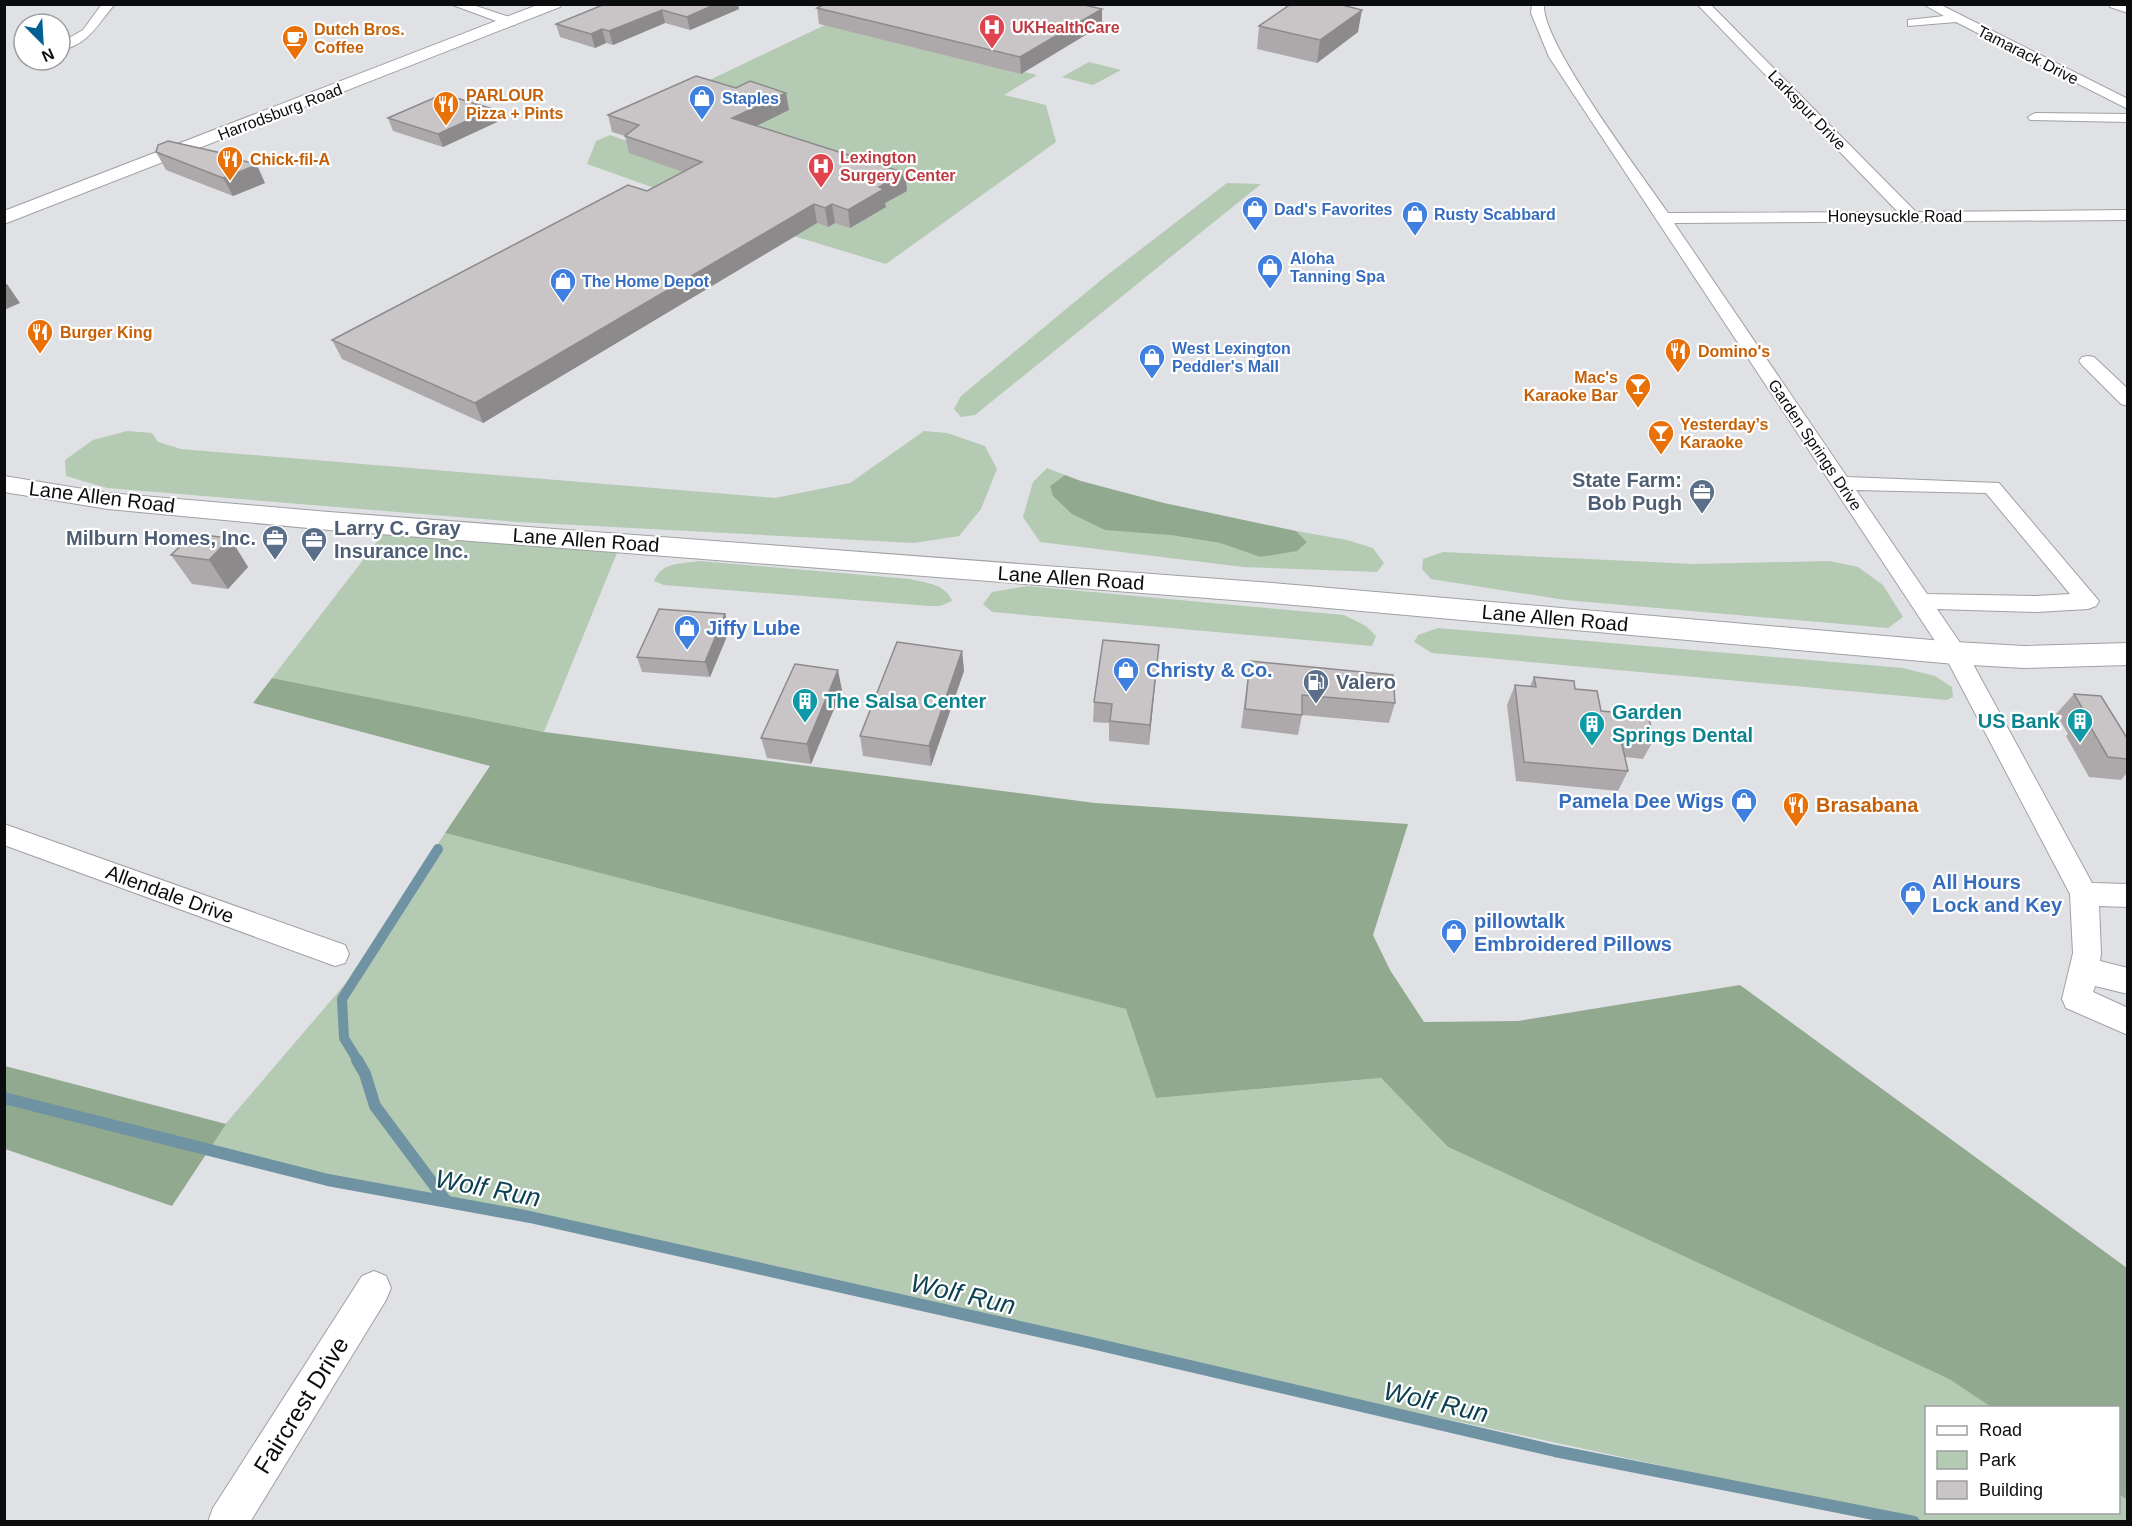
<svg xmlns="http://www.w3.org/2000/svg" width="2132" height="1526" font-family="Helvetica,sans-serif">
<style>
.green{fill:#b4cab3}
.forest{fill:#90a98f}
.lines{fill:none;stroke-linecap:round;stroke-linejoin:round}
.stream-far1{stroke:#6f93a2;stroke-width:10}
.stream{stroke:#6f93a2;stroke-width:12}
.street-casing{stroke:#a0a1a5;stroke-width:2}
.secondary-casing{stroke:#a0a1a5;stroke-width:2}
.primary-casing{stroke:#a0a1a5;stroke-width:2}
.street{fill:#fff;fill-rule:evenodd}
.secondary{fill:#fff;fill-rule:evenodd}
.primary{fill:#fff;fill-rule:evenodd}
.wall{fill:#ada9ab}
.shaded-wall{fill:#8d8a8b}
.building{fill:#c9c5c7;stroke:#8d8a8b;stroke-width:1.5}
.labels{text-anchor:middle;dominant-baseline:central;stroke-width:4.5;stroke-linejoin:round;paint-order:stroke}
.far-health-label{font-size:16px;font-weight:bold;fill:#be3a42;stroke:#fff;text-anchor:start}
.far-food-label{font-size:16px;font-weight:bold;fill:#c56008;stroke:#fff;text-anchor:start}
.far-street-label{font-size:16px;fill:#0b0c0d;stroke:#fff}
.far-shop-label{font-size:16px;font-weight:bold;fill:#366cbe;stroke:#fff;text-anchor:start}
.service-label{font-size:20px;font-weight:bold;fill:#4e5e75;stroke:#fff;text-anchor:end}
.street-label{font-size:20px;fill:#0b0c0d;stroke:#fff}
.shop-label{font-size:20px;font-weight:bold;fill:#366cbe;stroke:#fff;text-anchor:start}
.culture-label{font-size:20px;font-weight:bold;fill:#0d838f;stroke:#fff;text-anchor:start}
.food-label{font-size:20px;font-weight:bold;fill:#c56008;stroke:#fff;text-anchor:start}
.near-street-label{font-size:24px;fill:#0b0c0d;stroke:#fff}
.near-water-label{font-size:26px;font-style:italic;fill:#0b4153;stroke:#fff}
</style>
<rect width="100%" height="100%" fill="#e0e1e5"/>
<path class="green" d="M827,24L1037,75L1004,95L1046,105L1056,142L886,264L764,227L587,164L596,141L610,135L645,147L671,168L788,110L701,84Z
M1089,62L1121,70L1093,85L1062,77Z
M1227,183L1261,184L975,415L961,417L954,409L961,396L1106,276Z
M127,431L152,433L158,442L181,449L775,498L850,483L924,431L947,433L985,446L997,469L981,509L959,536L914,543L518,522L107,488L66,476L65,460L93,440Z
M1047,468L1065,475L1050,486L1170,535L1220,543L1260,557L1307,542L1296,531L1347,540L1373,548L1384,563L1377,572L1243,567L1040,542L1023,517L1033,482Z
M390,525L621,543L544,732L272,678Z
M1443,552L1693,564L1829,561L1858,567L1883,585L1903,617L1888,628L1565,600L1431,579L1422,569L1423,559Z
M699,561L910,579C926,583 946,584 952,601L940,606H929L664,585L654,581C662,562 680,564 699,561Z
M1027,586L1344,615L1366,626L1376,636L1372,646L992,612L983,604L992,592Z
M1438,628L1903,668L1935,676L1952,687L1953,697L1947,700L1432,653L1414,642L1418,635Z
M445,833L1127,1009L1156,1098L1381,1078L1448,1147L1949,1379L1991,1407L1926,1408V1512H2118L2119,1494L2127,1500V1521H1916L204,1149L345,984Z"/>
<path class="forest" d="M1065,475L1081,481L1164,503L1296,531L1307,542L1297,551L1260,557L1220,543L1170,535L1105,530L1072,514L1053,496L1050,486Z
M272,678L544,732L1095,803L1408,824L1373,935L1390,970L1424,1022L1518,1021L1740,985L2127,1268V1500L2119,1494L2118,1408L1991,1407L1949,1379L1448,1147L1381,1078L1156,1098L1126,1009L445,833L490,766L253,703Z
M4,1066H5L226,1124L172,1206L5,1149Z"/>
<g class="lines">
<path class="stream-far1" d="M358,1061L344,1038L342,999L438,849"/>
<path class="stream" d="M357,1060L365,1074L375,1106L446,1201
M4,1098L328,1180L530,1217L1087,1342L1555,1451L1914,1522"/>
<g class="street-casing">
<path id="street" d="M102,4H115C96,26 90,43 60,51V43L83,30Z
M450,4H470L515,19L517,22L515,25H507Z
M1532,4H1544C1540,41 1643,176 1668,213L1898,212L1697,4H1710L1916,212L2128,210V220L1674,223L1847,477L1999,483L2099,601L2096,606L2088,609L2036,612L1937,609L1967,653L2092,883L2128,884V907L2099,906L2101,953L2100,961L2128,968V994L2095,986L2093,992L2128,1008V1035L2066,1008L2062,999L2073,953L2070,894L1945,656L1549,57L1531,13ZM1856,490L1986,493L2070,594L2036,596L1927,594Z
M1923,4H1939L2128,99V109L1956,22L1908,26V20L1944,16Z
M2108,4L2128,5V13L2110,7Z
M2035,113L2128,114V122L2030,120L2028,117Z
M2088,356L2094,357L2128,389V406L2121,404L2082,365L2079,361L2082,357Z
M4,824L345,945L349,954L345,963L335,966L4,845Z
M374,1271L386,1276L391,1288L386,1300L250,1522H208L213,1508L362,1276Z"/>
</g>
<g class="secondary-casing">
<path id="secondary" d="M4,476L108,493L329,512L1272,583L1955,642L2024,646L2128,643V665L2024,668L1955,664L1272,603L329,530L108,509L4,492Z"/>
</g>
<g class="primary-casing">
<path id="primary" d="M540,4H562L560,7L4,224V211Z"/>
</g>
<use href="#street" class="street"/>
<use href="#secondary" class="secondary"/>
<use href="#primary" class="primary"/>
</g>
<path class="wall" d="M605,4L739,9L690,30L665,23L613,45L606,43L595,48L560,37L556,24Z
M817,8L1102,9V25L1021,74L819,24Z
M1259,26L1358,32L1317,63L1257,49Z
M493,109L497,122L443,147L393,131L388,118Z
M789,110L756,126L905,173L907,191L885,203L886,207L850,228L835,223L828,227L817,223L483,423L342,359L332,340L647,191L683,172L629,153L625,136L612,132L608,115Z
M156,152L265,183L233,196L166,170Z
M230,538L248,567L228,589L192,584L171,555Z
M725,614L730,629L710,677L642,672L637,657Z
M1159,645L1149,745L1109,741V723L1093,722L1094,702Z
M962,651L964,671L931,766L863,756L860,736Z
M1250,661L1395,703L1389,723L1302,715L1298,735L1241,728Z
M1534,677L1575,689L1601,711L1654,739L1643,759L1625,757L1628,771L1618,791L1516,781L1507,705L1515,685L1530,686Z
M842,690L811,764L767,758L761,738Z
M2074,694L2127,738V773L2121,780L2089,777L2066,736L2068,734L2056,714Z"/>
<path class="shaded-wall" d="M716,4H738L739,9L690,30L687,17Z
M1102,9V25L1021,74L1020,57Z
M662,10L665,23L613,45L609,31Z
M1362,10L1358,32L1317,63L1320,40Z
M602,29L606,43L595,48L591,34Z
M786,93L789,110L736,136L732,118Z
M493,109L497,122L443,147L438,134Z
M257,165L265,183L233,196L223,178Z
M905,173L907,191L885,203L886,207L850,228L848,210L879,187Z
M814,204L817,223L483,423L475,403Z
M832,204L835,223L828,227L825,208Z
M7,284L20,303L4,310V285Z
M230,538L248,567L228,589L209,560Z
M725,614L730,629L710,677L705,662Z
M1159,645L1149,745L1150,725Z
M962,651L964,671L931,766L929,746Z
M838,670L842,690L811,764L807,744Z"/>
<path class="building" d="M605,4H716L687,17L662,10L609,31L602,29L591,34L556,24Z
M825,4H1080L1102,9L1020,57L817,8Z
M1291,4H1338L1362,10L1320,40L1259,26Z
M696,76L736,88L750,81L786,93L732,118L905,173L879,187L884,189L848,210L832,204L825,208L814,204L475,403L332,340L628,185L647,191L702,162L625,136L639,125L608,115Z
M443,94L493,109L438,134L388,118Z
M168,141L217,152L257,165L223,178L156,152L158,145Z
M193,534L230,538L209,560L171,555Z
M659,609L725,614L705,662L637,657Z
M1103,640L1159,645L1150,725L1110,721L1112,704L1094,702Z
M897,642L962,651L929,746L860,736Z
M1250,661L1393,675L1395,703L1302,695V715L1245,709Z
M795,664L838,670L807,744L761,738Z
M1534,677L1574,681L1575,689L1597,691L1601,711L1648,715L1654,739L1620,736L1628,771L1524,762L1515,685L1536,687Z
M2074,694L2101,696L2127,738V759L2108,757L2084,716H2087Z"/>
<defs>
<g id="hospital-pin" transform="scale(1.35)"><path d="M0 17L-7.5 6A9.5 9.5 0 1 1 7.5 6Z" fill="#e0444e" stroke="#fff"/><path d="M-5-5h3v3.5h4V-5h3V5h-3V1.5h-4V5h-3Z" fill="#fff"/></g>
<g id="cafe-pin" transform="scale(1.35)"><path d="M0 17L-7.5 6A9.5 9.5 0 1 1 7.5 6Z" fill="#e8710a" stroke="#fff"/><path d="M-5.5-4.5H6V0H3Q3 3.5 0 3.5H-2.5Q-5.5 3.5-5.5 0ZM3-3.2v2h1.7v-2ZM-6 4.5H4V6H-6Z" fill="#fff"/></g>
<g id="shop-pin" transform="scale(1.35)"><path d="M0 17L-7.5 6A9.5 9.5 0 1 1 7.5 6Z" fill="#3f7fe0" stroke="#fff"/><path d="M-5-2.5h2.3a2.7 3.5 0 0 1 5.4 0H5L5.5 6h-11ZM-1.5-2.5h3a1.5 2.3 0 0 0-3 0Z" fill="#fff"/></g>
<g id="restaurant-pin" transform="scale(1.35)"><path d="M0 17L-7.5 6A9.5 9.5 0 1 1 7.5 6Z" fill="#e8710a" stroke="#fff"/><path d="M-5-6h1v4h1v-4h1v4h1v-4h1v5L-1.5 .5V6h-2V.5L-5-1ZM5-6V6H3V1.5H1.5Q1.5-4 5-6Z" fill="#fff"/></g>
<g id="bar-pin" transform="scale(1.35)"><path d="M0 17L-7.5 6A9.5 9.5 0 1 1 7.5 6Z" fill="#e8710a" stroke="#fff"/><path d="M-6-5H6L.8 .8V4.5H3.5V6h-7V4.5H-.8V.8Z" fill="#fff"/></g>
<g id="office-pin" transform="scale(1.35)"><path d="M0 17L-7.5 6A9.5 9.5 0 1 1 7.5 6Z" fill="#5c6f8a" stroke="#fff"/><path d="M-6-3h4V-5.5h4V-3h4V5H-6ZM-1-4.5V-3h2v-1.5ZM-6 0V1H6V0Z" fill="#fff"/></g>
<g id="fuel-pin" transform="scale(1.35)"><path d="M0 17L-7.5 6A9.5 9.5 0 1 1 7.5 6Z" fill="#5c6f8a" stroke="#fff"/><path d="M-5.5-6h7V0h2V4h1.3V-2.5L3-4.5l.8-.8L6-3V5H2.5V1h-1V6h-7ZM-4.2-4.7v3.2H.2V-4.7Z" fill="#fff"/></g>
<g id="building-pin" transform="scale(1.35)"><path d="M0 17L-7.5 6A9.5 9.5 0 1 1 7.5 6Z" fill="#0f9aa8" stroke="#fff"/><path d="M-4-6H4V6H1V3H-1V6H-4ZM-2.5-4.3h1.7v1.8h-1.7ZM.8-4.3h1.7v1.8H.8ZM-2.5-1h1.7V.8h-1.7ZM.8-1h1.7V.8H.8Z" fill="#fff"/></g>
</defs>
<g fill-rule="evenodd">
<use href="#hospital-pin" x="992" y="27"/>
<use href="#cafe-pin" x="295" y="38"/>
<use href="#shop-pin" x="702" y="98"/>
<use href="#restaurant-pin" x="446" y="104"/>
<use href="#restaurant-pin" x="230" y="159"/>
<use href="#hospital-pin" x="821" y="166"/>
<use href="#shop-pin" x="1255" y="209"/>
<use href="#shop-pin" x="1415" y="214"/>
<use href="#shop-pin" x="1270" y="267"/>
<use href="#shop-pin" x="563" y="281"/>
<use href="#restaurant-pin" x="40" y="332"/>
<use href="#restaurant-pin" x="1678" y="351"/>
<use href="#shop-pin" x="1152" y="357"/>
<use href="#bar-pin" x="1638" y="386"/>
<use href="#bar-pin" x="1661" y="433"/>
<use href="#office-pin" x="1702" y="492"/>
<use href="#office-pin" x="275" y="538"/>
<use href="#office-pin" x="314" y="540"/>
<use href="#shop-pin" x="687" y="628"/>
<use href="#shop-pin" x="1126" y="670"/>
<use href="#fuel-pin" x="1316" y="682"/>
<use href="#building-pin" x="805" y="701"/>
<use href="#building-pin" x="2080" y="721"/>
<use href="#building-pin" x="1592" y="724"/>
<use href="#shop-pin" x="1744" y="801"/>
<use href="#restaurant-pin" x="1796" y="805"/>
<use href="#shop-pin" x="1913" y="894"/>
<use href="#shop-pin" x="1454" y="932"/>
</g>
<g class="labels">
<g class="far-health-label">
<text x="1012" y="27">UKHealthCare</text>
<text x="840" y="157">Lexington<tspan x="840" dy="18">Surgery Center</tspan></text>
</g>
<g class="far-food-label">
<text x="314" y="29">Dutch Bros.<tspan x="314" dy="18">Coffee</tspan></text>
<text x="466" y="95">PARLOUR<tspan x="466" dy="18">Pizza + Pints</tspan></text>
<text x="250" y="159">Chick-fil-A</text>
<text x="60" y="332">Burger King</text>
<text x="1698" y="351">Domino's</text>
<text x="1618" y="377" text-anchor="end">Mac's<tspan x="1618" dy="18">Karaoke Bar</tspan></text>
<text x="1680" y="424">Yesterday’s<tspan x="1680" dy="18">Karaoke</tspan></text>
</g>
<g class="far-street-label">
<text transform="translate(2028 55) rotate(27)">Tamarack Drive</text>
<text transform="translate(1807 110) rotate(46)">Larkspur Drive</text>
<text transform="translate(280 112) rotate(-21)">Harrodsburg Road</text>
<text x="1895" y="216">Honeysuckle Road</text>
<text transform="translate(1815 445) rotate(56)">Garden Springs Drive</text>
</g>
<g class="far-shop-label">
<text x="722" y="98">Staples</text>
<text x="1274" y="209">Dad's Favorites</text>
<text x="1434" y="214">Rusty Scabbard</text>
<text x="1290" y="258">Aloha<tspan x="1290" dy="18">Tanning Spa</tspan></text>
<text x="582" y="281">The Home Depot</text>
<text x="1172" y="348">West Lexington<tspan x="1172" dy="18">Peddler's Mall</tspan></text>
</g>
<g class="service-label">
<text x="1682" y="480">State Farm:<tspan x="1682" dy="23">Bob Pugh</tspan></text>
<text x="334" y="528" text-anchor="start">Larry C. Gray<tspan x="334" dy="23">Insurance Inc.</tspan></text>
<text x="256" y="538">Milburn Homes, Inc.</text>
<text x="1336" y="682" text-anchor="start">Valero</text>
</g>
<g class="street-label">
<text transform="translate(102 497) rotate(7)">Lane Allen Road</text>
<text transform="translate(586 540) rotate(4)">Lane Allen Road</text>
<text transform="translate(1071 578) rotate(4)">Lane Allen Road</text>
<text transform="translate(1555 618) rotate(5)">Lane Allen Road</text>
<text transform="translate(170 894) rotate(20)">Allendale Drive</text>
</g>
<g class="shop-label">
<text x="706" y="628">Jiffy Lube</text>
<text x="1146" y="670">Christy &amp; Co.</text>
<text x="1724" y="801" text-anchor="end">Pamela Dee Wigs</text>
<text x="1932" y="882">All Hours<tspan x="1932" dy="23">Lock and Key</tspan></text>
<text x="1474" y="921">pillowtalk<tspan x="1474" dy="23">Embroidered Pillows</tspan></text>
</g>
<g class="culture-label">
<text x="824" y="701">The Salsa Center</text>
<text x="1612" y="712">Garden<tspan x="1612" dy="23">Springs Dental</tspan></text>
<text x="2060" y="721" text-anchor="end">US Bank</text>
</g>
<g class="food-label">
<text x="1816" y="805">Brasabana</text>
</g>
<g class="near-street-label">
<text transform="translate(301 1405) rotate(-58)">Faircrest Drive</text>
</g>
<g class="near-water-label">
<text transform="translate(488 1188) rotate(11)">Wolf Run</text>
<text transform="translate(963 1294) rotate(13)">Wolf Run</text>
<text transform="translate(1436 1402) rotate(13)">Wolf Run</text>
</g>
</g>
<rect width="2132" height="1526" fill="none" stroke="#0b0c0d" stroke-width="12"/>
<rect x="1925" y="1406" width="195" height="108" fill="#ffffff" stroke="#9d9e9e" stroke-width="1.5"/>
<rect x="1937" y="1426" width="30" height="9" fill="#ffffff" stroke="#9d9e9e" stroke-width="1.5"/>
<text x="1979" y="1436" font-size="18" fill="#0b0c0d">Road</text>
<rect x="1937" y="1451" width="30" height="18" fill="#b4cab3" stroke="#9d9e9e" stroke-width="1.5"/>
<text x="1979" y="1466" font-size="18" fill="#0b0c0d">Park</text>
<rect x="1937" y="1481" width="30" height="18" fill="#c9c5c7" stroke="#9d9e9e" stroke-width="1.5"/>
<text x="1979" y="1496" font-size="18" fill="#0b0c0d">Building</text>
<g transform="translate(42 42) rotate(156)"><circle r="28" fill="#ffffff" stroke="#9d9e9e" stroke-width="1.5"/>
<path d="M0-4.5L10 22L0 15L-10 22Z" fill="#016090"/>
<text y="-9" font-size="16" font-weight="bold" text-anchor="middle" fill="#0b0c0d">N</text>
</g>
</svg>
